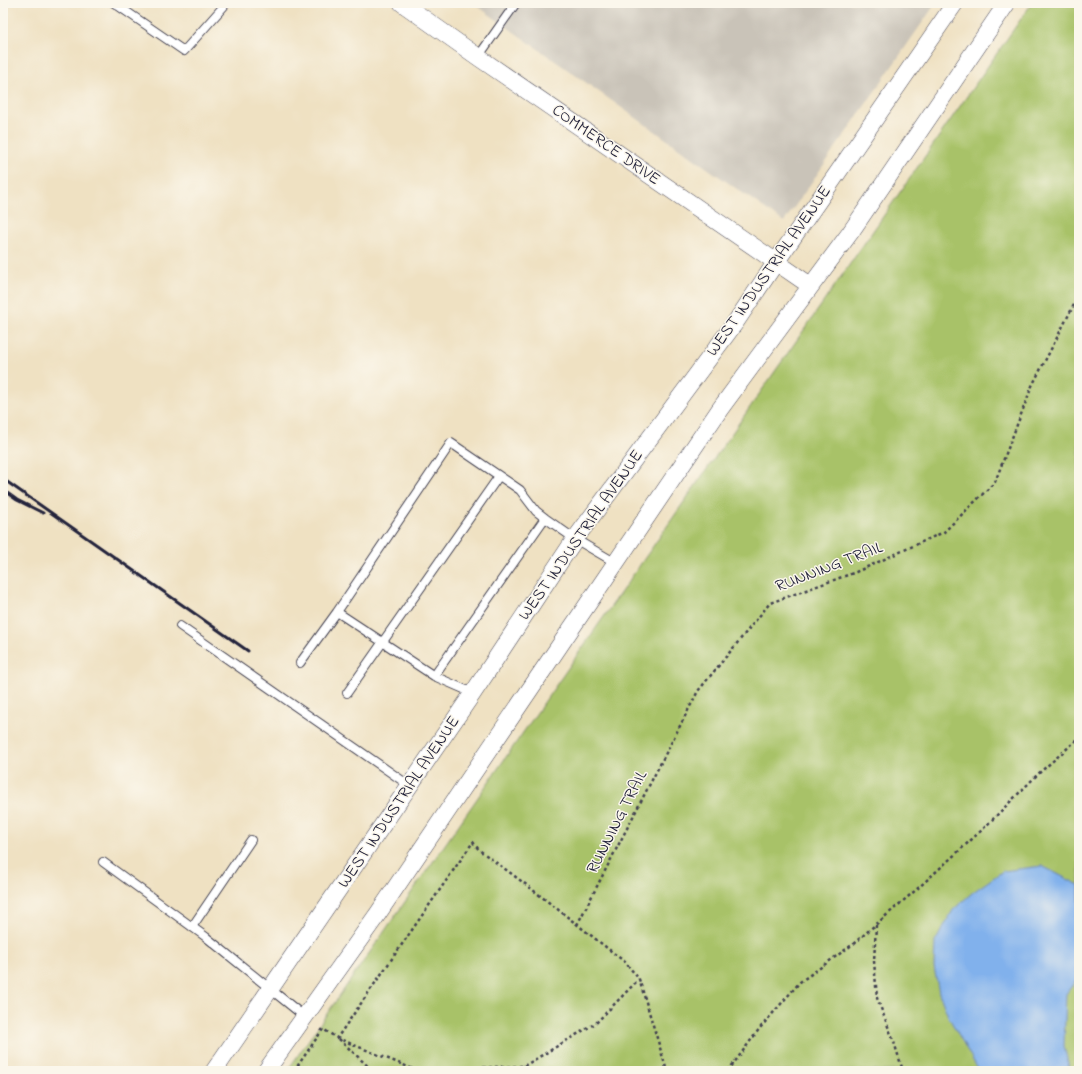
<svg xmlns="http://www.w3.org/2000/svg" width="1082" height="1074" font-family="'Indie Flower',sans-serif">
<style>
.industrial{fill:#c9c3b8}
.green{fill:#a8c268;stroke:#657252}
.water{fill:#81b1ec;stroke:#526a94}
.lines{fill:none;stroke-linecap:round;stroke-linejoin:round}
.service-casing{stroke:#413f4f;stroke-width:10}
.minor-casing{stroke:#413f4f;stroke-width:18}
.path{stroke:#413f4f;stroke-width:2.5;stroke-dasharray:3 3;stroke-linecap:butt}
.service{stroke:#fff;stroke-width:8}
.minor{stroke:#fff;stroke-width:17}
.rail{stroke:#22223b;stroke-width:3}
.labels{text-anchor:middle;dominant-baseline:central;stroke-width:3;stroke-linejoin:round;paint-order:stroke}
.street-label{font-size:17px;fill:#22223b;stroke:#fbf7ec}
</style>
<rect width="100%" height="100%" fill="#fbf7ec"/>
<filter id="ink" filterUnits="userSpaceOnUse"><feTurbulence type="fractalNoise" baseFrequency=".025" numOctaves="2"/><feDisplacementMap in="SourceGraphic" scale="8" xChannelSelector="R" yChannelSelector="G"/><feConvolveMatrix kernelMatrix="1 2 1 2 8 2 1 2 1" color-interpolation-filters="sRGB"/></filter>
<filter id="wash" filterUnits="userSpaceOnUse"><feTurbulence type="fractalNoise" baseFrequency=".012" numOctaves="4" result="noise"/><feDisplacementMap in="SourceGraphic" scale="16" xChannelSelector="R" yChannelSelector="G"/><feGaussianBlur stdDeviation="0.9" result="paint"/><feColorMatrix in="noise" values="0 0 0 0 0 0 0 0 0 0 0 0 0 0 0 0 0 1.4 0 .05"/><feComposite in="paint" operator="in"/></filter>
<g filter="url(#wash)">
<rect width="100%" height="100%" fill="#efe1c2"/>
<path class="industrial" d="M473,3H936L784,222Z"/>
<path class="green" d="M1032,3H1079V1071H287Z"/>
<path class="water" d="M1042,866L1079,885V976L1066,994L1064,1046L1070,1071H979L948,1016L939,993L934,967L935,942L953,910L973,892L1003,871Z"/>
</g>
<g filter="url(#ink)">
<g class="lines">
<g class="service-casing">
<path id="service" d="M114,3L184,51L224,6
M478,57L516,3
M180,626L410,786
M300,663L337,612
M434,676L545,518
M347,693L499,476
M473,693L434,676L337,612L451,443L520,490L536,511L545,518L575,539L616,563
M103,862L206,937L305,1017
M192,927L251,840"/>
</g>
<g class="minor-casing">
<path id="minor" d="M402,3L478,57L811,286
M214,1071L473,693L575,539L735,323L776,262L955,3
M266,1071L377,915L720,409L850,233L1007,3"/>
</g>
<path class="path" d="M577,925L698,691L770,603L856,572L944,532L995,482L1032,386L1079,295
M876,925L874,961L877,998L894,1042L903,1071
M337,1038L418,1071
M339,1039L373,1071
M417,1070L524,1066
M294,1071L323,1029L337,1038L473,842L479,850L524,883L625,962L639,979L667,1071
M521,1071L524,1066L596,1023L639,979
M728,1071L760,1028L800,982L852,945L917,889L982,830L1038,774L1079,738"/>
<use href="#service" class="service"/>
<use href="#minor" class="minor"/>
<path class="rail" d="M3,479L248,651
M3,490L17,500L43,513"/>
</g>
</g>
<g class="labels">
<g class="street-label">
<text transform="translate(606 145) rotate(35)">COMMERCE DRIVE</text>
<text transform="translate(769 271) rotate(-55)">WEST INDUSTRIAL AVENUE</text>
<text transform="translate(581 535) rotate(-55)">WEST INDUSTRIAL AVENUE</text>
<text transform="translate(829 567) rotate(-21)">RUNNING TRAIL</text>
<text transform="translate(399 802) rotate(-56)">WEST INDUSTRIAL AVENUE</text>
<text transform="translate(617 822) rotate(-63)">RUNNING TRAIL</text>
</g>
</g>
<rect width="1082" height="1074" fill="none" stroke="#fbf7ec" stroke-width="16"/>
</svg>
